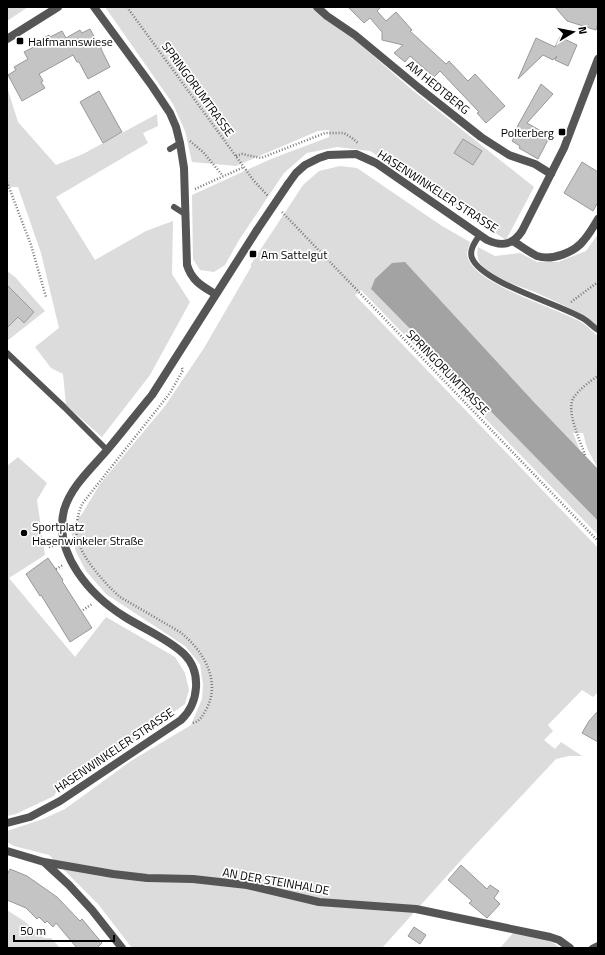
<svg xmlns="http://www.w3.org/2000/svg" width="605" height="955" font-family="'Titillium Web',sans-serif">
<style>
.green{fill:#dcdcdc}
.water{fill:#a3a3a3}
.building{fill:#c4c4c4;stroke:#999}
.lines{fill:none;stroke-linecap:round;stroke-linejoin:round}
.path{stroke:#777;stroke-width:2.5;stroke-dasharray:1 2;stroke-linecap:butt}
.service{stroke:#555;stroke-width:6}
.minor{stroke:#555;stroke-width:8}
.tertiary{stroke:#555;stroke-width:8}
.tertiary-bridge{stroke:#555;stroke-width:8}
.poi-dot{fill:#000;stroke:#fff;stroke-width:1.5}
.labels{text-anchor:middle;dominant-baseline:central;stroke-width:3.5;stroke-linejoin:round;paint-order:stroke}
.poi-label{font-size:12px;fill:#000;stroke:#fff;text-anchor:start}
.street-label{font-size:12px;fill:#000;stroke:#fff}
</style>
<rect width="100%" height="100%" fill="#fff"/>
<path class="green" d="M7,7H28L7,21Z
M105,7H318L411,89L534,187L506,240L370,151L337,147L307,153L284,173L239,240L225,265L214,272L200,270L193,259L192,195L271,159L329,137V130L318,131L236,166L192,162L185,131L173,104Z
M7,87L18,122L56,165L83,154L157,114L158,126L143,133L148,143L56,197L95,260L146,231L173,221L172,274L190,302L150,375L102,437L66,405L63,374L51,368L35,347L59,328L41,253L18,187H7Z
M340,166L357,168L442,226L470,242C469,246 467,251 467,254C469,284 561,309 584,324C589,328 593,332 598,336V469L587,448L583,433H573L580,450L532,400L371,289L598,521V535L361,290L355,295L598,548V692L593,697L582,690L548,725L553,731L544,740L555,749L561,742L582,756H569L556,759L464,857L382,948H132L98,904L49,855L14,846L7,842V831L43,819L65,809L131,761L191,725L202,699L203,684L200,664L185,646L106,594L86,571L76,552L70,527L82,514L100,484L165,406L204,348L251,267V264L303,185L319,171Z
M598,234V326C577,310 551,299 527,289C513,284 496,279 485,269C478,262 476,256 478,247L495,256L520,253L537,262H558L586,251Z
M7,271L15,277L45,311L7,341Z
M18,457L47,483L37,500L45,555L9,578L75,657L106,617L175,657L185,673L189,690L185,704L124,748L59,787L54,796L16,814L7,816V466Z
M7,910L24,921L44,938H51L60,948H7Z
M514,932C528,935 549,937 560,948H500Z"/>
<path class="water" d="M405,262L532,400L598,469V521L371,289L375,279L392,263Z"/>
<path class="building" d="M348,7H381L377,11L386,21L396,12L412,30L410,31L446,64L449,61L468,81L475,74L505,106L486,123L477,113L479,112L440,71L434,77L410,56L405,62L394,53L403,45L382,40V32L370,18L364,23Z
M555,7H598V23L596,30L567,21Z
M90,29L98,44L102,46L101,49L110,67L88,79L79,62H77L73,55L39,74L43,81L41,82L45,88L22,101L8,75L16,70L14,67L28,59L24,52L36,46L34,43L49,35L50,37L62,31L66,38L80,30L82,33Z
M560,37L577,45L568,66L555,60L557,56L553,60L543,55L518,79L536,38L555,47Z
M541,84L553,94L527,123L550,136L538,159L519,148L520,146L512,141L519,129L517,127Z
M99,91L122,132L103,143L80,102Z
M463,139L482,151L473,165L454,153Z
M582,162L598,172V202L593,211L564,193Z
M7,285L34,312L24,323L18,317L7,328Z
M48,558L63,580L62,581L92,628L70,642L41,595L40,596L26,574Z
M598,711V742L582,733L589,721Z
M461,865L487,889L490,885L499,891L494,898L500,904L487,918L469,903L472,901L448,880Z
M10,869L27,876L57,897L80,921L82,919L102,943L97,948H77L56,923L53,927L47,921L45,923L39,917L37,919L26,908L7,900V875Z
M414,927L426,935L420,944L408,936Z"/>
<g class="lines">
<path class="path" d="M127,7L254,181L268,196
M190,141L203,152L223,176
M236,156L242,154L261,158L325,133H344L352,138L358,143
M7,182L31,245L46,297
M195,189L244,167
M282,212L598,541
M571,302L598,282
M182,368L183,370L170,393L82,504C78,514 75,526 77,537C80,556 106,585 120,597L180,632C203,650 221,680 207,708C203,715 200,722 192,723
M585,455C580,440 565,410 574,397C580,389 590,381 598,376
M49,547L56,545
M56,569L63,565
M83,610L92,604"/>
<path class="service" d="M170,149L180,143
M174,207L185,214
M479,236C475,242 469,250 472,258C482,283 560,304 584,319C589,322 593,327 598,330
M7,353L64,407L107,450
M592,948L598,945"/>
<path class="minor" d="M94,7L152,86L170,113L176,127L180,143L184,168L187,265C192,281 202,286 215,294
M317,7L327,16L355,35L419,88L481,137L509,155L535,164L551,174
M7,39L58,7
M513,241C521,246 529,252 537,256C553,261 575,252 584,240C590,233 594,226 598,219
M7,851L44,862L69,885L92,910L122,948
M44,862L113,874L147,878L193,879L247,885L319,902L416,909L550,937L559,940L570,948"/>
<path class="tertiary" d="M288,184L296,173L305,165L319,158L328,155L356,154L376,163L487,240C502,247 513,245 522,231L564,148L598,59
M7,823L30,817L60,801L181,720C199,703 202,672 184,654C167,638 144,629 125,617C91,596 53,554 64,510C71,486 92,468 108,449C123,431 137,413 152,395L257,230"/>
<path class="tertiary-bridge" d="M257,230L288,184"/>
</g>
<g class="poi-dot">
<rect x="16" y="37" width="8" height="8" rx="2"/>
<rect x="558" y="128" width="8" height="8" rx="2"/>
<rect x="249" y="250" width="8" height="8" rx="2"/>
<circle cx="24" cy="533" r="4"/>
</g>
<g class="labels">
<g class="poi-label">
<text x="28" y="41">Halfmannswiese</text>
<text x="554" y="132" text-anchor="end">Polterberg</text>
<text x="261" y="254">Am Sattelgut</text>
<text x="32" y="526">Sportplatz<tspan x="32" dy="14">Hasenwinkeler Straße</tspan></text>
</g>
<g class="street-label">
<text transform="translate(438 87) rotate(39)">AM HEDTBERG</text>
<text transform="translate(198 89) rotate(54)">SPRINGORUMTRASSE</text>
<text transform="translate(438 191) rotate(33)">HASENWINKELER STRASSE</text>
<text transform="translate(448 372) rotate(46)">SPRINGORUMTRASSE</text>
<text transform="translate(114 750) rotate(-34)">HASENWINKELER STRASSE</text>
<text transform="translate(276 881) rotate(10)">AN DER STEINHALDE</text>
</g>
</g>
<rect width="605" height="955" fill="none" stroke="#000000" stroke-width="16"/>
<g transform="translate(573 32) rotate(80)" stroke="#ffffff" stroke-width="3" paint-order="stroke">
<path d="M0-3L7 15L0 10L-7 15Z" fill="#000000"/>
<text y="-6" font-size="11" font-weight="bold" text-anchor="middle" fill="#000000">N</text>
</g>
<path d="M14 935v6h100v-6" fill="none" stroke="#000000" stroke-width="2"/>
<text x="20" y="935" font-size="12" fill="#000000" stroke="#ffffff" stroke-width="3" paint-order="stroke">50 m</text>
</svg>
